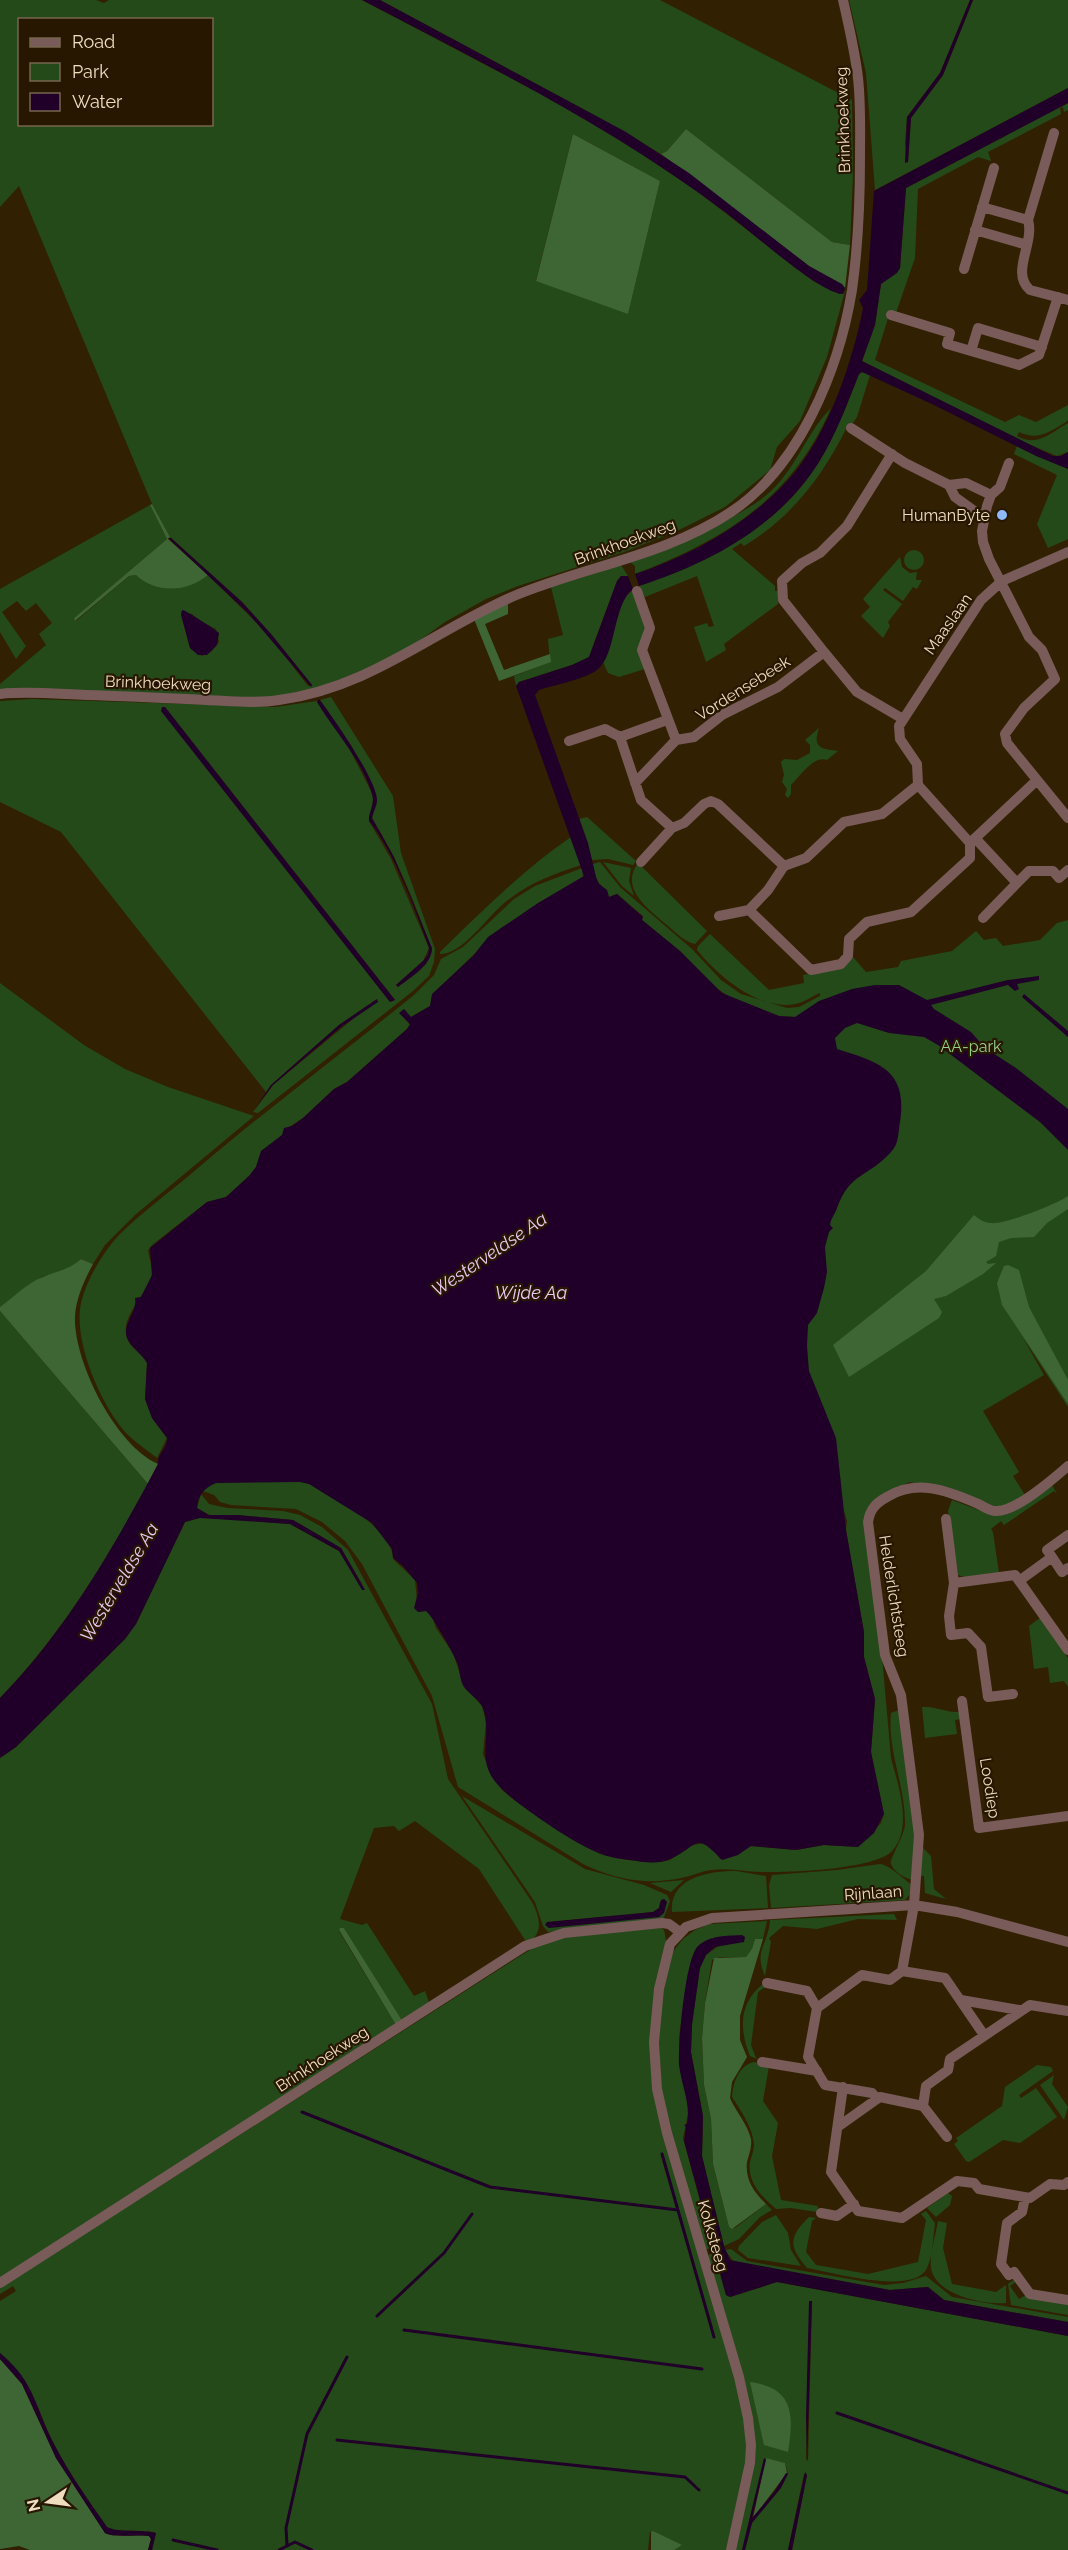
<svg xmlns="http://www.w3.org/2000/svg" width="1068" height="2550" font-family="Raleway,sans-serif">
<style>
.green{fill:#244a1a;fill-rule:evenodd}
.forest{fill:#3e6634}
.water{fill:#200028}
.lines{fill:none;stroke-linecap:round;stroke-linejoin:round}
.stream{stroke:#200028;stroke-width:3}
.minor{stroke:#795b5a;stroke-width:10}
.poi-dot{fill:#8eb9fd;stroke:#271700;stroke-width:2}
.labels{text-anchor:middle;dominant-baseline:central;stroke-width:4.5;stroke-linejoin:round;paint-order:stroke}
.street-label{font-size:16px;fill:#efddc0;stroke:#271700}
.poi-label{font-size:16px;fill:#efddc0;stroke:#271700;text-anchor:end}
.park-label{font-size:16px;fill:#95d186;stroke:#271700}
.water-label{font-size:18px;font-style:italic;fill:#edc9f6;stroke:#271700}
</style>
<rect width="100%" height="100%" fill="#312102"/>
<path class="green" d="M0,0H96L104,3L109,0H362L543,95L613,135L697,191L813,281L839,294H843L845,291L827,357L800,421L777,447L770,470L725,507L677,531L624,552L518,586L486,599L445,622L405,651L383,662L314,690L272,698L0,689V684L46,645L39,634L52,623L36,603L26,611L17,601L2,612L26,646L16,659L0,632V589L150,505L167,539L74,618L76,621L129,576L136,575C153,590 191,589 208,575L268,634L308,686L312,685L271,634L242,602L170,537L152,504L19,186L0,207ZM20,20H212V124H20ZM573,134L660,181L628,313L536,280ZM181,612L192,614L198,620L216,629L219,642L211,652L202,656L190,648Z
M380,0H660L852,100L853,175L850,245L832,242L686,129L667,151L661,154L598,117Z
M849,0H970L940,73L907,117L905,143L908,162L911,118L943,75L973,0H1068V88L875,190L866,73Z
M1068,103V110L1064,112L1063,107L1060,108L1061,114L988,152L991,161L978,157L918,189L915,258L896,313L890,312L875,360L1005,422L1019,415L1036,422L1068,405V420L1066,422C1049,432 1038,441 1019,432L1017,436C1038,447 1049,434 1068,423V452L1057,456L1016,439L862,361L875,325L881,284L900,268L906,188Z
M862,372L870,375L857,417L848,430L846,429C822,477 791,518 744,546L741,543L732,549L775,586V591H778V604L724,644L726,650L706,662L694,627L707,623L709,627L714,626L697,576L645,597L639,586C710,561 782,526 821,458C837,431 848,403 859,374Z
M831,408C792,499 724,540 635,574V566L630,562C672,543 738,521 771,491C796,468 807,432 831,408Z
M1017,446L1068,469V539L1048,548L1037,524L1057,475L1014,454Z
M904 560a10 10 0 1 1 20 0a10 10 0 1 1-20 0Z
M900,557L902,567L910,573L917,572L916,580H922L917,589L913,587L903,601L885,588L883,590L902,604L888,622L890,626L883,638L861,616L870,607L863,599Z
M621,565L628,576H621L617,581L589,657L572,665L519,682L516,686L514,676L550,662L548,639L563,635L551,587Z
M633,589L647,627L645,669L619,677L608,673L603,662L624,598Z
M331,697L393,796L401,853L435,949L434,962L429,976L413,991L258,1113L253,1112L273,1085L377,999L339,1025L271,1085L266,1092L61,832L0,802V701L32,699L275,707L317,701L348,746L371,791L373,799L369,821L391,859L429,948L423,961L396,985L398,987L426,964L432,951C416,905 398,860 372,818L377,800L351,745L320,700ZM162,707H165L395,1000L390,1002Z
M819,728C812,748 821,749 838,751L827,760C814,755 800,776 791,785V794L788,798L785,795L787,789L782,782L784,775L781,762L784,759L797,760L810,753V745L805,740Z
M587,817L636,861L633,865L608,859L592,860L579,819Z
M571,837L581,865C553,874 524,885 502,905C487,918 461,955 440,954V952C482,911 523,870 571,837Z
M600,862L620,887L692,949L721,980L741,994L787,1008L799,1007L820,996V993C812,996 804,1003 795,1004C759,1011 718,976 697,950L698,946L710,934L769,990L804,983L803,975L844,968L853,957L866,972L898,967L901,961L952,951L976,931L984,940L996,938L1003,946L1040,940L1057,923L1068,920V1407L1023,1338L1044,1375L983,1411L1019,1472L1013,1476L1025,1495L1000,1508L910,1482L891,1490L869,1509L891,1758C898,1785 913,1826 893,1850C877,1869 796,1872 770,1872C750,1873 732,1867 711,1870C702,1871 694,1875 685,1877C673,1880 656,1882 644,1881C624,1880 601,1873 583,1864L458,1787L432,1696L362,1564L345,1541L322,1522L296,1509L231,1505L220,1502L214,1495L203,1491C207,1486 213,1483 219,1482C231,1479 290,1480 302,1482C326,1486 395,1532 393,1559L415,1580L418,1612L426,1611L432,1616L436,1628L453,1653L464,1686L482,1706L486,1722L483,1754L489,1770L502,1790L518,1803L600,1854L627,1860L660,1862L670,1860L693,1845L704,1843L716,1852L720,1859L751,1846L796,1850L824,1845L858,1847L881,1823L884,1814L871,1752L875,1699L864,1657V1632L846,1530L847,1521L795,1356L837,1051L809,1010L795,1017L779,1016L728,996L715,987L680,951L642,920L643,916L617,894L609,897C607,889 605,890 600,884C595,879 594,870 593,864Z
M603,862L631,868L629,881L634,896L622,886Z
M638,863L707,931L695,944C685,942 675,932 667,925C649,910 619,888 638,863Z
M582,868L583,878L501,928L434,993L430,1006L411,1017L400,1013L410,1025L407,1029L347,1082L334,1089L303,1118L289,1127L274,1144L262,1150L256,1167L249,1176L226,1197L207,1202L152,1245L148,1250C149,1259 154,1269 151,1278C145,1296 120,1317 127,1338C130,1348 142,1353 147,1363L145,1399L152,1418L167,1438L157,1458C147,1450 136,1443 126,1433C100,1404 71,1337 82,1299C89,1276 102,1254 118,1236C140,1214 167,1194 191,1174C263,1112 340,1055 414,995L434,975L441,959L463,947L514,899L535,886Z
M0,983L84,1045L125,1069L168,1087L254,1116L135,1215L105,1245L93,1264L81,1259L69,1269L42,1277L0,1307Z
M0,1311L148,1484C107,1560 60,1636 0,1698Z
M1052,1485L1057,1494L1054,1491L1004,1525L1001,1521L991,1529L993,1532L999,1573L965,1577L958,1575L948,1511L952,1500L992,1515Z
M201,1494L209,1504L227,1508L283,1511L300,1515L322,1527L348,1550L432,1704L448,1779L532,1902C540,1917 544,1934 527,1943L479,1869L415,1821L399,1831L394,1826L374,1828L340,1919L362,1925L367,1923L414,1996L425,1991L429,2002L403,2022L344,1928H340L339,1931L396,2025L0,2279V1758L16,1747L125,1639L136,1624L185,1522L200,1517L290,1524L339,1551L365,1589L341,1548L293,1520L237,1515H209L197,1508Z
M1040,1618L1068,1658V1687L1064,1681L1050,1683L1048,1667L1034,1669L1029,1626Z
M922,1707C936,1706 947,1713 961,1712L962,1719L955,1720L957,1734L925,1738Z
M899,1710L916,1841L913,1880C904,1878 894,1872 891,1864C889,1860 904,1836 905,1825C906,1787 887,1751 891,1713Z
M462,1796L585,1869L644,1885L667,1895L670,1901L663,1920L548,1932L543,1926L535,1902ZM664,1899L667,1902L659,1917L548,1922L653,1912L659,1908L660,1902Z
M923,1848L931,1856L934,1889L946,1899L925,1893L924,1876H920Z
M880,1864C889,1865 904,1879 912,1885L911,1893L905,1900L771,1908L769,1885L772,1875L837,1870Z
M736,1871L766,1876L768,1908L672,1912C669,1877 710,1871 736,1871Z
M684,1880L671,1892L650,1883Z
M894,1914L897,1920L858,1919L817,1929L783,1926L769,1938L771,1942L765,1976C753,1950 769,1944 770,1920Z
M767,1921L763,1939H755L752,1950L746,1957H720L712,1960L705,2002L702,2038L704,2085L711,2119L713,2164L729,2227L735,2228L766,2204L772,2210L760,2217L739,2239L724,2246L702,2156L703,2116L691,2052L692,2024L700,1968L706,1955L720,1945L716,1937L688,1973L679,2037V2065L689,2109L683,2138L713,2249H705L662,2100L658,2021L671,1954L683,1939L695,1930L709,1924Z
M661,1928L664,1930L666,1940L651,2060L742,2402L748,2454L728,2550H674L681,2545L650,2532L648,2550H152L156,2533C142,2529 118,2533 107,2527C89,2501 71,2476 56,2448C37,2411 34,2382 0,2353V2301L16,2291L13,2286L0,2294V2288L536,1946L562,1937Z
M763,1984L765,1987L758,1992L751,2045L756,2058L762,2061L750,2056C739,2029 739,2003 763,1984Z
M754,2062L769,2066L763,2101L778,2123L772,2156L781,2200L818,2206L817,2212L791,2208L776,2209C762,2197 747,2182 750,2162C752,2155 754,2150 754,2144C752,2126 741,2111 732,2097C733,2083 739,2065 754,2062Z
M1037,2065L1051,2067L1053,2071L1019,2095L1021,2098L1036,2088L1057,2117L1020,2143L1003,2140L969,2162L966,2161L954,2144L958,2141L956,2138L1002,2106L1005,2087Z
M1054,2075L1052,2084L1068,2107L1064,2120L1040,2085Z
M948,2193L952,2196L950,2205L936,2217L927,2208Z
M926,2211L935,2223C933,2236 933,2255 927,2268C914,2296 831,2272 807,2268C788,2246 789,2237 809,2217L816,2218L812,2221L806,2252L816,2265L868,2274L918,2262L926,2220L921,2214Z
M776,2215L788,2233L791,2250L801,2266L748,2258L738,2250L739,2246L762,2222Z
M938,2221L947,2223L943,2248L952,2284L996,2292L1006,2285V2303C984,2305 935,2295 931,2268C929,2254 936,2235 938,2221Z
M731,2249L747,2261L884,2285L903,2283L926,2276L952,2297L1068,2317V2322L944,2300L928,2287L890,2290L734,2262L725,2250Z
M714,2253L726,2295L730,2297L777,2282L1068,2336V2550H792L807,2475L804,2474L788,2550H745L752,2523L788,2474L785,2463L765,2458L742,2550H734L754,2455L708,2255ZM810,2301L812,2302L808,2461L806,2459Z
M1015,2279L1017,2281L1010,2286L1019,2299L1026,2295L1068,2304V2315L1011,2305L1008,2284Z"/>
<path class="forest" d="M686,129L832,242L850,245L845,288L809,266L661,154L667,151Z
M573,134L660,181L628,314L536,281Z
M152,504L170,537L168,539L208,575C188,592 156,594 136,575L129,576L75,621L74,618L167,539L150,505Z
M508,602V614L485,624L504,670L550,654L551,662L499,681L474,619Z
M1068,1196V1209L1047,1223L1034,1237L1011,1238L999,1242L996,1256L986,1262L988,1264L996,1263L983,1274L946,1296L934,1299L942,1312L939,1318L849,1377L833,1345L926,1271L974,1215C979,1219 984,1223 991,1223C1004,1225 1057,1204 1068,1196Z
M81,1259L93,1264C85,1279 76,1298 75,1316C73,1361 116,1446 158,1464L148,1484L0,1311V1307C14,1297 27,1283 43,1277C59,1270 67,1271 81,1259Z
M1008,1265L1019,1270L1029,1307L1068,1380V1404L1002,1305L997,1283L1004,1266Z
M340,1928H344L403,2022L396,2025L339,1930Z
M755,1939H763L740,2016V2040L747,2057L732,2082L730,2098C736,2112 747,2123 751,2139C752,2148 749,2154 747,2162C745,2180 754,2192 766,2204L732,2229L729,2227L713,2164L711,2119L704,2085L702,2038L705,2003L714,1958L746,1957L752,1949Z
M0,2359L22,2384L56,2458L105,2533C114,2538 137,2534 149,2536L151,2539L148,2550H30L19,2546L0,2549Z
M750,2382C794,2388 794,2414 788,2452L764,2445Z
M766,2458L785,2463L787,2473L753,2518Z
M653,2531L682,2545L674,2550H651V2532Z"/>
<path class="water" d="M362,0H380L626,132L689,173L809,266L842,284L845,288L843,294C820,294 748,229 725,212C612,127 487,65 362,0Z
M970,0H973L943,75L911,118L908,162L905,163L907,117L940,73Z
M1068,88V103L906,188L900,268L897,273L881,284L875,325L862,361L1053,456H1061L1068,452V469L1036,456L934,405L862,372L859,374C847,404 836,435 819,462C778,527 710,563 639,586L635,574C693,555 755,520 795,472C829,430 853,361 863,308L859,300L867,290L874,191Z
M168,538H171L242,602L271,634L312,685L311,687L248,613Z
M621,576H628L633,589C612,605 617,655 597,670C585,679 555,685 539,690L535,695L588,843L596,877L599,884L607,890L609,897L617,894L643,917L642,920L680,951L722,993L779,1016L795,1017L819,1001L852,989L875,985H899L927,1000L1008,980L1039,976V980L1017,984L1019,989L1015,991L1008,985L931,1005L934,1009L971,1032L985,1048L1016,1068L1068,1109V1150L1040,1122L938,1045L924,1037L889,1033L857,1023L845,1028L835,1038L837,1049C879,1062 908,1070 900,1122C898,1133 899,1144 891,1152C869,1177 850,1172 837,1208C835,1214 831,1218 830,1225L833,1228L829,1232L825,1247L827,1272L824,1288L817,1313L808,1325L807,1346L809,1371L836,1438L846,1530L864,1632V1657L875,1699L871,1752L884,1814L874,1833L858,1847L824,1845L796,1850L751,1846L738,1855L722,1860C694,1830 699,1846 670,1859C658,1865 642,1862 630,1860C620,1859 608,1857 599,1853C576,1845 522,1808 504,1791C473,1763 492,1743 484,1711C481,1700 471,1696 464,1687C460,1681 460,1672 458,1665C455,1656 432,1615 426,1611L418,1612L414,1608L418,1593L417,1583L403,1566L393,1558L392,1549L372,1523L309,1484L300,1482L216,1483C204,1488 198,1495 197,1508L209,1515H237L293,1520L341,1548L365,1590H362L339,1551L290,1524L200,1518L185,1522L136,1624L125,1639L16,1747L0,1758V1698C66,1631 114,1547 158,1464C157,1454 167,1449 167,1438L152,1418L145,1399L147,1363C142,1354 133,1349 128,1340C120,1325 138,1313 135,1298L141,1297L152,1275L150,1248L207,1202L226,1197L249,1176L256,1167L261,1151L282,1135L284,1128L292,1126L303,1118L334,1089L347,1082L407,1029L410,1024L399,1013L404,1009L411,1017L430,1006L432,994L473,956L488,937L538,903L584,876L516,686L519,682L572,665L589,657L617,581Z
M182,610C186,610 216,630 219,633L217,645L207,655H198L190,648L181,615Z
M120,682L205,684L207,686H119L118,684Z
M319,699C332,716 377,780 377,800C377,806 373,812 372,818L394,857L432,948C432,965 411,977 398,987L396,985L423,961L428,955L429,948C416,911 394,851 369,821C368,812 376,804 372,794C362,760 335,732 317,702Z
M162,707H165L395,1000L390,1002L161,711Z
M1024,994L1068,1031V1037L1022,997Z
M377,999L378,1002L341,1027L273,1085L255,1109L271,1085L339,1025Z
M664,1899L667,1902L664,1913L659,1917L549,1928L545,1925L547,1922L653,1912L659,1908L661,1900Z
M742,1935L745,1937L744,1942L715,1947L706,1955L700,1968L692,2024L691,2052L703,2116L702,2156L724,2246L730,2260L890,2290L928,2287L944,2300L1068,2322V2336L777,2282L730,2297L726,2295L684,2141L686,2127L684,2125L687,2124C691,2103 681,2085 679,2064C678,2045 685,1958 698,1946C710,1935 727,1936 742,1935Z
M809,2301H812L807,2461L806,2417Z
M0,2353C36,2383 34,2406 54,2444C69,2473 88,2500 107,2527C117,2533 142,2529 156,2533L152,2550H148L151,2539L149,2536C137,2534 113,2538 105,2533L56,2458L22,2384L0,2359Z
M764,2458L766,2460L752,2518L775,2491L786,2473L788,2474L781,2488L752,2523L745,2550H742Z
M805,2472L807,2475L792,2550H788Z"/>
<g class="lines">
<path class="stream" d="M302,2112L490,2187L678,2210
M662,2154L714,2337
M377,2316L444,2253L472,2214
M404,2330L702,2369
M837,2413L1068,2493
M337,2440L685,2477L699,2490
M173,2540L217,2550
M287,2545L286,2528L307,2434L347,2357
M279,2550L295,2542L312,2550"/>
<path class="minor" d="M1054,133L1028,220C1035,243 1010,273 1030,290L1068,300
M982,207L1028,220
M975,230L1027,245
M964,269L994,168
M891,315L950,333L947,344L1019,365L1039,355L1058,297
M971,351L978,328L1042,347
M851,428L905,463L949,485L955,497L984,518
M1009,463L1000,487L991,495L987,506L982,531L983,542L989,559L1029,637L1042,650L1055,679L1024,708L1005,734L1007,743L1068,818
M949,485L966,483L991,495
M824,652L783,600L782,581L802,563L820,553L847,526L892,454
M0,694C28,691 58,694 86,695C126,696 166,698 206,700C230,701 255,704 279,700C370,688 433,631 514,596C586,566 665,556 731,512C799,467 839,370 852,290C858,247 860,202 860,158C860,132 861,105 858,78C855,52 849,26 843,0
M620,737L667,720
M676,740L694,737L722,715L778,687L824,652L857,692L903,719
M569,741L605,729L620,737L641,800L672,828
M635,783L676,740L642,650L650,628L637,591
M975,838L1017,883L983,918
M970,843L918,785L917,764L900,739L899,726L981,600L1002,581L1068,552
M641,862L672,828L684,823L704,804L711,801L718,804L784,866
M1017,883L1029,871H1053L1059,878L1068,870
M749,910L811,970L841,964L848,956L849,939L867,922L911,912L970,858V843L1036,781
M719,916L749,910L768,890L784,866L806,858L844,822L882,814L918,785
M946,1519L954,1583
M1052,1557L1062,1572L1068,1568
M1019,1581L1052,1557L1047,1550L1068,1535
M1013,1694L988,1697L981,1647L968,1633L951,1635L949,1616L954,1583L1015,1575L1068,1650
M962,1701L979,1828L1068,1816
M902,1971L945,1978L984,2035
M767,1983L807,1991L817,2008
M961,2000L1019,2010
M762,2062L817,2071
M843,2087L831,2172L858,2211L902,2218L957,2181L974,2183L979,2189L1030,2198L1050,2184L1064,2185L1068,2182
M923,2106L880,2097L877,2099L872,2093L825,2085L808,2057L817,2008L862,1975L890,1980L902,1971L914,1905L919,1835L901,1695L885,1655L868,1522C870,1509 876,1503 887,1497C916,1479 946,1490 976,1503C982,1505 990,1512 997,1511C1017,1511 1053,1479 1068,1466
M839,2126L877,2099
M947,2137L923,2106L926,2086L948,2070L950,2059L1030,2005L1068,2011
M1025,2198L1022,2212L1007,2223L1001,2264L1009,2275L1014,2272L1030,2294L1068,2300
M821,2213L837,2216L854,2204
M0,2283L525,1946L564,1933L662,1923L669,1924L680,1932
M731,2550L750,2463L751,2445L748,2418L739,2377L667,2133L657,2089L654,2042L659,1989L670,1944L686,1927L712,1918L914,1905L957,1912L1068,1942"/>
</g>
<circle class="poi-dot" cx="1002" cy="515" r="6"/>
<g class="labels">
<g class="street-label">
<text transform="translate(843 120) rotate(-92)">Brinkhoekweg</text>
<text transform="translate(625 542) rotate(-20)">Brinkhoekweg</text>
<text transform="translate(948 624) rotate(-55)">Maaslaan</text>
<text transform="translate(158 683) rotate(2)">Brinkhoekweg</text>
<text transform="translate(743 688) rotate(-32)">Vordensebeek</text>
<text transform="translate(894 1596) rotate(81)">Helderlichtsteeg</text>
<text transform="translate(990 1788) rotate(81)">Loodiep</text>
<text transform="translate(873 1893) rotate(-4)">Rijnlaan</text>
<text transform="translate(322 2059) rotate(-33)">Brinkhoekweg</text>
<text transform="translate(713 2236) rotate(74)">Kolksteeg</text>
</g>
<g class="poi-label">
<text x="990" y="515">HumanByte</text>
</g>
<g class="park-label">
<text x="971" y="1046">AA-park</text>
</g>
<g class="water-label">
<text transform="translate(489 1254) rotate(-34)">Westerveldse Aa</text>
<text x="531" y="1292">Wijde Aa</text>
<text transform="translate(119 1582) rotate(-59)">Westerveldse Aa</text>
</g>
</g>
<rect x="18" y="18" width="195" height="108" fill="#271700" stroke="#77664d" stroke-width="1.5"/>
<rect x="30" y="38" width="30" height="9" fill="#795b5a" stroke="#77664d" stroke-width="1.5"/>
<text x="72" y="48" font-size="18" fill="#efddc0">Road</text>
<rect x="30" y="63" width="30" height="18" fill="#244a1a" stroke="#77664d" stroke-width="1.5"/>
<text x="72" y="78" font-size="18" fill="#efddc0">Park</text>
<rect x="30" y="93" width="30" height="18" fill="#200028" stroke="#77664d" stroke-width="1.5"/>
<text x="72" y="108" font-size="18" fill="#efddc0">Water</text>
<g transform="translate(48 2502) rotate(257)" stroke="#271700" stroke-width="4.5" paint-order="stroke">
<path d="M0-4.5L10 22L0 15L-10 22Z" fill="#efddc0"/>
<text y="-9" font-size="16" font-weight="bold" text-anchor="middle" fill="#efddc0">N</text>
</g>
</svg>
